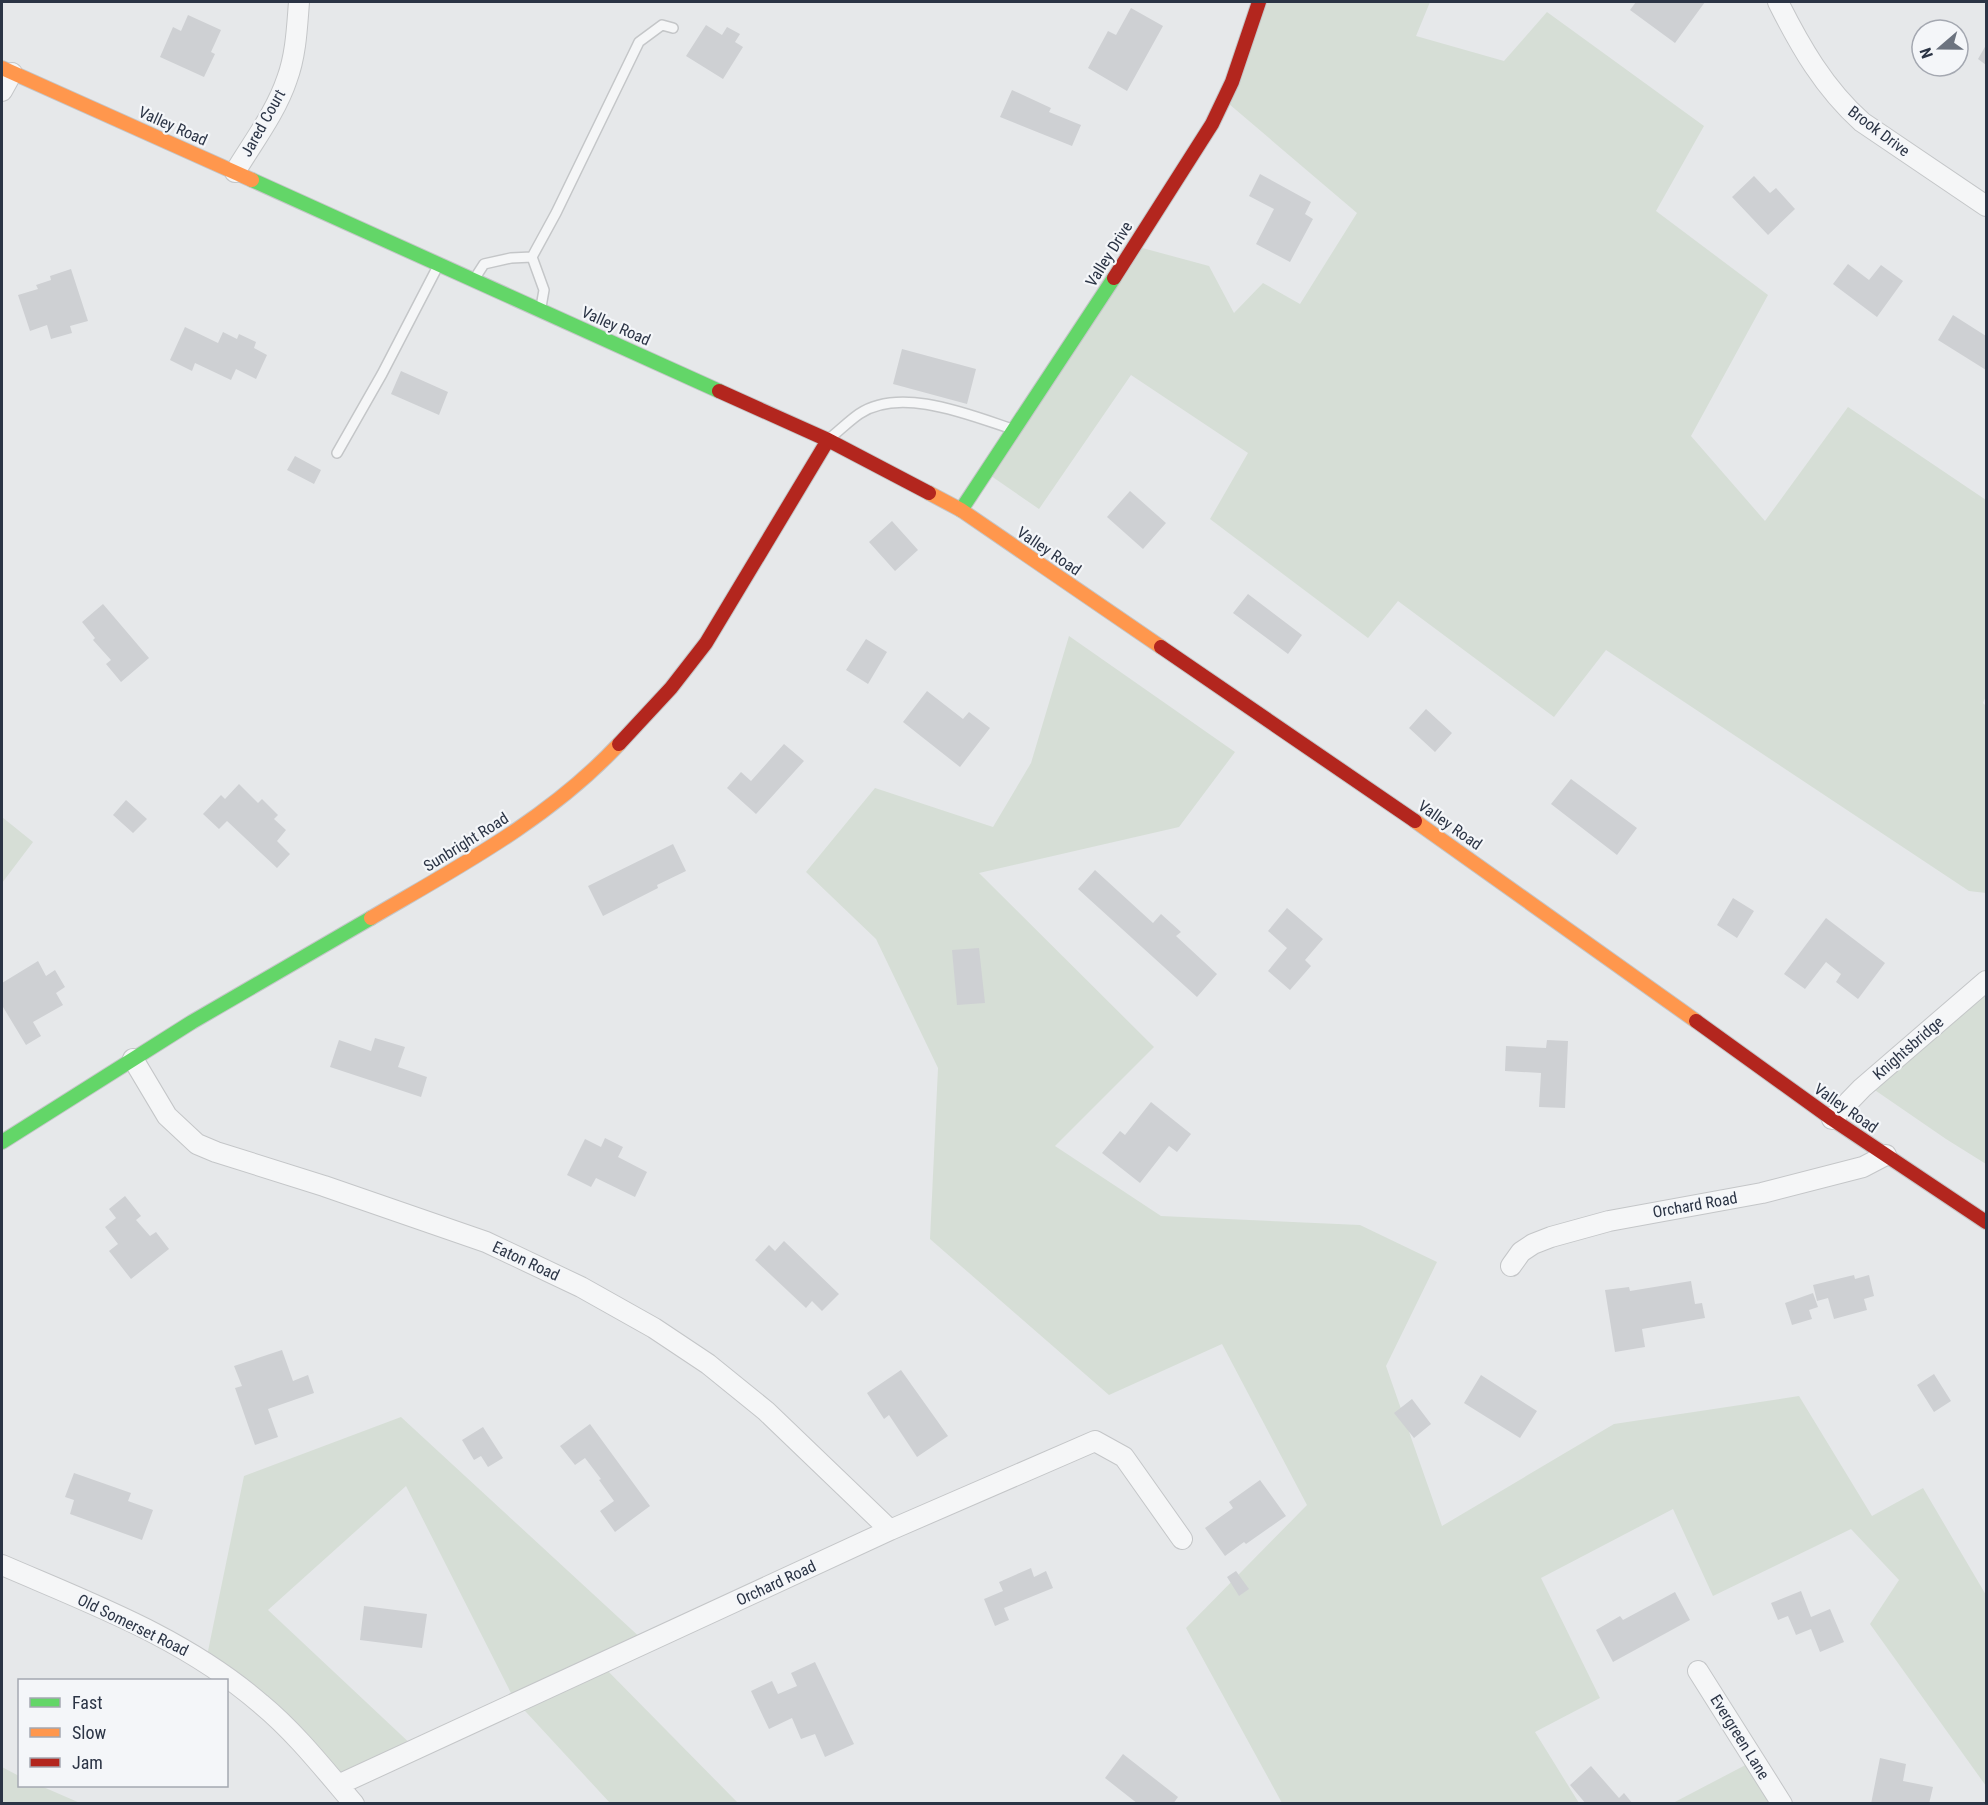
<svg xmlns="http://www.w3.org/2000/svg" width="1988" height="1805" font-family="'Roboto Condensed',sans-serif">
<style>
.green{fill:#d6ded6}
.building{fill:#ced0d3}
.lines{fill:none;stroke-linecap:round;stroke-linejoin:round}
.lane-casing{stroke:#c4c6c8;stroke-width:12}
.street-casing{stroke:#c4c6c8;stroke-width:22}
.fast-casing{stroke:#c4c6c8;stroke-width:16}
.slow-casing{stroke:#c4c6c8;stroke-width:16}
.jam-casing{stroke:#c4c6c8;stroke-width:16}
.lane{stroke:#f5f6f7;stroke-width:9}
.street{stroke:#f5f6f7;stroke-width:20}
.fast{stroke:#63d668;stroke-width:14}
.slow{stroke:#ff974d;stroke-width:14}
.jam{stroke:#b3261e;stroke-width:14}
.labels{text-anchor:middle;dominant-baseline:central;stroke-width:4.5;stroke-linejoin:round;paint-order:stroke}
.street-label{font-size:16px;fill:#2b3445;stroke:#f4f6f9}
</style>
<rect width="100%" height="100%" fill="#e6e8ea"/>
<path class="green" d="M1260,2H1430L1416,36L1504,61L1547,12L1704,126L1656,211L1768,295L1691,436L1765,521L1848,407L1986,500V696L1983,703L1986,706V893L1969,891L1606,650L1554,717L1398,601L1368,638L1210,519L1248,453L1131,375L1039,509L981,469L1135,246L1209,266L1234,313L1263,283L1300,304L1357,213L1222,98Z
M1069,636L1235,752L1179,827L979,873L1154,1047L1055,1146L1161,1216L1360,1225L1437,1262L1386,1366L1442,1526L1614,1424L1799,1396L1872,1516L1923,1488L1986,1595V1786L1870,1624L1899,1580L1851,1529L1713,1596L1673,1509L1541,1578L1600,1698L1535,1732L1579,1803H1282L1186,1628L1307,1505L1222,1344L1109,1395L930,1239L938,1068L876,939L806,872L875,788L993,827L1031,763Z
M2,817L33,842L2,883Z
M1986,984V1164L1946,1139L1866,1084Z
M401,1417L644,1641L599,1662L738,1803H610L514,1699L406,1486L268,1610L415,1748L340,1775L207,1656L244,1476Z
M1757,1759L1784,1804H1671Z
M2,1767L19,1776L20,1786H41L80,1803H2Z"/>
<path class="building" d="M1636,2H1705L1675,43L1630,10Z
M1131,8L1163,26L1127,91L1088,68L1108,31L1116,35Z
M188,15L221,30L211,52L215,54L204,77L160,57L173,27L181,31Z
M706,25L722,35L727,27L740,34L735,42L743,47L723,79L686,56Z
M1986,45V65L1978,59Z
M1012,90L1051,108L1049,112L1081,125L1072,146L1000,117Z
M1260,174L1311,202L1305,214L1313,219L1290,262L1256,244L1274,209L1249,196Z
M1754,176L1770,193L1776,188L1795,209L1768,235L1732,197Z
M1848,264L1869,280L1881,265L1903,281L1877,317L1833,284Z
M71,269L88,321L70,326L72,333L51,339L47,325L30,331L18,295L38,289L36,285L51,280L50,276Z
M1953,315L1986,336V370L1938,340Z
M185,327L218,343L223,332L237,339L239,334L256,342L254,348L267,355L256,379L236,369L231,380L195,363L192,371L170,360Z
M902,349L976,369L967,404L893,384Z
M401,371L448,392L439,415L391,394Z
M295,456L321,470L314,484L287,470Z
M1130,491L1166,523L1143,549L1107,517Z
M892,521L918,550L895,571L869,542Z
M1248,594L1302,635L1288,654L1233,613Z
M103,604L149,658L121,682L106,664L111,660L93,640L95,638L82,622Z
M866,639L887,652L868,684L846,670Z
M927,691L963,719L969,712L990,728L960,767L903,722Z
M1426,709L1452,733L1435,752L1409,728Z
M784,744L804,761L756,814L727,788L741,772L751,781Z
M1571,779L1637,828L1617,855L1551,804Z
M239,784L258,803L262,799L278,815L274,819L286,830L277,841L290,854L277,868L227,821L219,829L203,814L221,795L225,799Z
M126,800L147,819L133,833L113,815Z
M673,844L686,871L657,885L658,888L603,916L588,886Z
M1095,870L1153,923L1161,914L1181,932L1176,936L1217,974L1197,997L1078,889Z
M1733,898L1754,911L1737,938L1717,925Z
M1287,908L1323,939L1305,960L1311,966L1290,990L1268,971L1287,948L1268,931Z
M1826,918L1885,963L1858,999L1836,982L1841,974L1826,962L1805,989L1784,974Z
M979,948L985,1003L957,1005L952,950Z
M38,961L46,976L55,970L65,987L56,993L63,1005L33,1022L41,1036L26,1045L3,1007L2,1008V983Z
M375,1038L405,1047L398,1067L427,1077L421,1097L330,1067L339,1040L371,1051Z
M1547,1040L1568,1041L1565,1108L1539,1107L1541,1073L1505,1071L1506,1046L1546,1048Z
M1151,1102L1191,1134L1177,1152L1169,1146L1140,1183L1102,1153L1120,1131L1125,1135Z
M605,1138L623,1147L618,1157L647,1172L635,1197L596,1178L591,1187L567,1175L585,1139L601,1147Z
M125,1196L141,1216L136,1220L150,1236L156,1232L169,1249L131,1279L109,1251L118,1244L105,1227L116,1218L109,1209Z
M784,1241L839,1294L822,1311L812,1301L806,1308L755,1260L769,1245L775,1251Z
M1854,1275L1855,1279L1869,1275L1874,1296L1864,1299L1867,1310L1834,1319L1828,1298L1817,1301L1813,1285Z
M1691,1281L1695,1304L1702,1303L1705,1318L1642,1329L1645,1347L1615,1352L1605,1290L1629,1287L1630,1291Z
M1813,1293L1818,1307L1809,1310L1812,1319L1792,1325L1785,1303Z
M282,1350L293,1381L308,1375L314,1393L268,1409L278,1437L255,1445L235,1388L242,1386L234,1366Z
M901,1370L948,1436L917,1457L889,1415L884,1419L867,1393Z
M1934,1374L1951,1401L1934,1412L1917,1385Z
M1481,1375L1537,1411L1520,1438L1464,1403Z
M1412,1399L1431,1424L1414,1438L1394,1413Z
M590,1424L650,1506L615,1532L600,1511L614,1501L599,1480L601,1479L585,1458L575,1465L560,1446Z
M483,1427L503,1458L488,1467L481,1456L474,1460L462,1440Z
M74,1473L131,1493L128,1501L153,1510L142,1540L70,1514L74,1500L65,1497Z
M1260,1480L1286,1516L1246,1544L1244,1542L1225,1556L1205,1528L1233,1508L1229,1502Z
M1031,1568L1034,1577L1046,1571L1053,1588L1004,1608L1009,1620L995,1626L984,1599L1003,1591L999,1582Z
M1236,1571L1249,1589L1239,1596L1227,1577Z
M1801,1591L1811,1617L1830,1609L1844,1642L1820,1652L1811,1629L1796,1635L1788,1616L1778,1620L1771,1603Z
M1675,1592L1690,1620L1613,1662L1596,1630L1620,1616L1623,1620Z
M364,1606L427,1614L422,1648L360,1640Z
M815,1662L854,1744L825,1757L815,1734L801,1739L792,1718L769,1729L751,1691L772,1681L778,1694L797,1686L791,1673Z
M1123,1754L1178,1797L1173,1804H1138L1105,1778Z
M1880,1758L1906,1764L1903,1781L1933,1787L1929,1804H1871Z
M1591,1766L1619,1798L1624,1793L1633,1804H1586L1570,1785Z"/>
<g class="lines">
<g class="lane-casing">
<path id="lane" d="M532,257L556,213L639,42L662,25L673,28
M475,278L484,264L511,258L532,257L544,290L541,307
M830,438C840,430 849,421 859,414C900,386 970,415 1012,429
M337,453L382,374L438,266"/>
</g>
<g class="street-casing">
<path id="street" d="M1778,2C1800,46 1824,88 1862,122L1986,206
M2,91L12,73
M235,172C253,142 276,112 287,79C296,55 297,27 299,2
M133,1059L167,1116L197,1144L216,1152L324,1186L486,1242L581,1287L654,1328L708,1364L766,1411L890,1530
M1832,1119L1862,1088L1986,981
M1511,1266L1521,1252L1533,1244L1551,1237L1609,1221L1762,1193L1863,1167L1886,1155
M2,1565C92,1604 185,1638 261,1704C296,1733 324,1769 354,1804
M1698,1671L1782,1804
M338,1785L890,1530L1095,1441L1124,1457L1182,1539"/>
</g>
<g class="fast-casing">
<path id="fast" d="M252,180L719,391
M961,510L1114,278
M2,1142L192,1022L371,918"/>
</g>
<g class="slow-casing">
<path id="slow" d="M2,68L252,180
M929,493L961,510L1161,647
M1415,821L1696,1021
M371,918C458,867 549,819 619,744"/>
</g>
<g class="jam-casing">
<path id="jam" d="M1114,278L1212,124L1232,82L1259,2
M719,391L828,440L929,493
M1161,647L1415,821
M619,744L671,688L706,643L828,440
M1696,1021L1832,1119L1986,1222"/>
</g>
<use href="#lane" class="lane"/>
<use href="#street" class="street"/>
<use href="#fast" class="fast"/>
<use href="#slow" class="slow"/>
<use href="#jam" class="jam"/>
</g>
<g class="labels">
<g class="street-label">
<text transform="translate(263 123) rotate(-61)">Jared Court</text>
<text transform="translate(173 126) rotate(24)">Valley Road</text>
<text transform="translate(1879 131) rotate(37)">Brook Drive</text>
<text transform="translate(1109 254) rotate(-58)">Valley Drive</text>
<text transform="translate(616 326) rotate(24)">Valley Road</text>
<text transform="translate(1049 551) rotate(34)">Valley Road</text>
<text transform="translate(1450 825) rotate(35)">Valley Road</text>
<text transform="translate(466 842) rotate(-32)">Sunbright Road</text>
<text transform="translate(1908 1048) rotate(-41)">Knightsbridge</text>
<text transform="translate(1846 1108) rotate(35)">Valley Road</text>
<text transform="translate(1695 1205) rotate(-10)">Orchard Road</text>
<text transform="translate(526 1261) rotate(25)">Eaton Road</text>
<text transform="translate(776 1583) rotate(-25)">Orchard Road</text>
<text transform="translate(133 1625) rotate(26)">Old Somerset Road</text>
<text transform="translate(1740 1737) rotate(58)">Evergreen Lane</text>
</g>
</g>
<rect width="1988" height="1805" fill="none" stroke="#2b3445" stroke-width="6"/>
<rect x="18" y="1679" width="210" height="108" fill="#f4f6f9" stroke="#a4a8b1" stroke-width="1.5"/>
<rect x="30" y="1698" width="30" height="9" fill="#63d668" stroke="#a4a8b1" stroke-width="1.5"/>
<text x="72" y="1709" font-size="18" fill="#2b3445">Fast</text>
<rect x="30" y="1728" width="30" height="9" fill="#ff974d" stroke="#a4a8b1" stroke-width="1.5"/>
<text x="72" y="1739" font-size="18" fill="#2b3445">Slow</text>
<rect x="30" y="1758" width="30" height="9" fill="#b3261e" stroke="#a4a8b1" stroke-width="1.5"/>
<text x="72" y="1769" font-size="18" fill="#2b3445">Jam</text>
<g transform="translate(1940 48) rotate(250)"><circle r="28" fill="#f4f6f9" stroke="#a4a8b1" stroke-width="1.5"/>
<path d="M0-4.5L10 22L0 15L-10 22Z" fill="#6c737f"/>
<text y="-9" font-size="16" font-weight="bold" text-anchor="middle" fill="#2b3445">N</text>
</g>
</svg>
